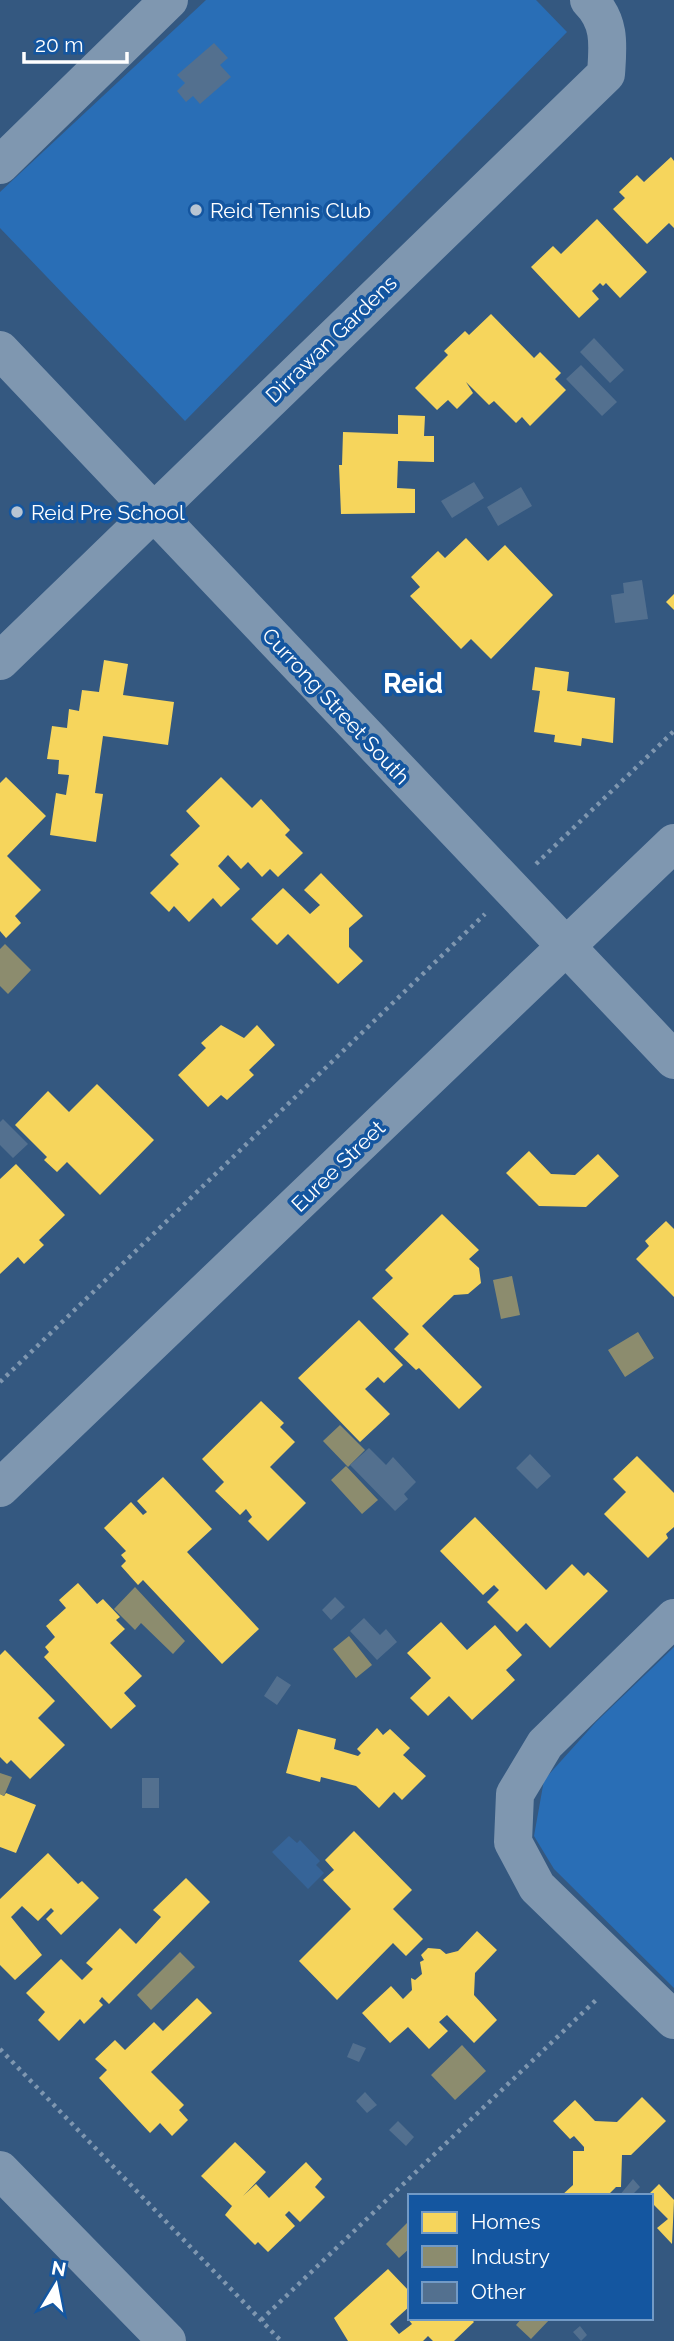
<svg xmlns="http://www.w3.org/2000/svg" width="674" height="2341" font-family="Raleway,sans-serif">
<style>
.green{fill:#296eb6}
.water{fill:#366498}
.homes{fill:#f6d55c}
.industry{fill:#8c8c6e}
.building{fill:#53708f}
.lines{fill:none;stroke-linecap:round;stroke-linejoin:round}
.path{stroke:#7f97b0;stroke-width:4.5;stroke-dasharray:3.5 5;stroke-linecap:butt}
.street{stroke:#7f97b0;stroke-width:38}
.poi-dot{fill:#b8c5d3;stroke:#1456a0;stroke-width:2.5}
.labels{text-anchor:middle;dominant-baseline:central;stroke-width:7;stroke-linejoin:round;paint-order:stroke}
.poi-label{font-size:21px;fill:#fff;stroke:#1456a0;text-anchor:start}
.street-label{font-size:21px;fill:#fff;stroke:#1456a0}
.district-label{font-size:28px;font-weight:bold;fill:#fff;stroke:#1456a0}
</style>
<rect width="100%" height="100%" fill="#345880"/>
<path class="green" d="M206,0H536L567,32L185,421L0,228V192Z
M674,1647V1988L554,1869L534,1836L544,1780L596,1722Z"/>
<path class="water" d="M289,1836L297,1843L300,1840L320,1861L316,1865L324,1873L308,1889L272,1852Z"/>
<path class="homes" d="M671,157L674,161V228L669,223L647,244L613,209L625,198L619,192L637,175L644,182Z
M597,219L647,272L620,298L606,283L603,286L600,283L592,291L599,299L579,318L531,267L553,246L561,254Z
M491,314L534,358L540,352L561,373L555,379L566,390L530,426L522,417L516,423L494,401L489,405L466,382L473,393L457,409L448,400L437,410L415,388L448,355L444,351L465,331L469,335Z
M398,415L425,416L424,436H434V462L398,461L397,488L415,489V513L341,514L339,465H342L343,432L398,434Z
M466,538L488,561L505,545L553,595L491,659L471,639L461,649L410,596L420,587L411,577L438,551L445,558Z
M674,594V610L666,602Z
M104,660L128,664L123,695L174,702L168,745L103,736L95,793L103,794L96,842L50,835L56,793L66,795L69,775L58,774L59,760L47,759L52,726L67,728L69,709L79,711L82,690L99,692Z
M535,667L569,672L567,691L615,698L613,743L582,738L581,746L554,742L555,735L534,732L540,691L532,690Z
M6,777L46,816L7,856L41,890L15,916L21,923L6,938L0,931V783Z
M221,777L252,808L261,799L290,830L285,835L303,853L278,877L270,869L262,877L248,862L241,869L228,855L218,866L240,889L221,907L213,898L189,922L174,906L169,912L150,893L179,864L170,855L200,826L186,811Z
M321,873L363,916L349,928V947L363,961L338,984L288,934L277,945L251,919L283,888L310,914L320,905L304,890Z
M221,1025L244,1038L257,1025L275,1045L249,1070L254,1075L227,1100L221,1095L208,1107L178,1075L206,1048L201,1043Z
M97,1084L154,1140L100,1195L67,1162L57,1172L44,1160L47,1157L15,1125L48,1091L69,1112Z
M529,1151L551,1174L575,1175L598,1154L619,1176L586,1207L539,1206L506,1173Z
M16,1164L65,1215L39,1240L44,1245L24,1264L18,1257L0,1274V1179Z
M442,1214L479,1250L469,1259L479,1268L481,1283L468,1294L454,1295L422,1326L482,1387L459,1409L419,1368L416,1370L394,1349L409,1334L372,1298L393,1278L385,1270Z
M666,1221L674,1229V1297L636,1259L649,1246L645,1241Z
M359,1320L403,1365L384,1383L378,1377L365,1389L390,1414L360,1442L298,1378Z
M261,1401L284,1423L280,1427L295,1442L270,1467L306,1503L268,1541L248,1521L252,1517L246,1509L240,1515L215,1491L224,1482L202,1459Z
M637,1456L674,1493V1527L666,1534L668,1538L648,1558L604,1514L626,1492L634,1500L613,1479Z
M163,1477L212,1529L187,1552L259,1629L222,1664L143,1580L138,1585L121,1566L126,1561L121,1555L126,1551L104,1528L131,1502L143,1515L147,1512L137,1501Z
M475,1517L546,1590L572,1564L584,1576L588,1572L608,1591L550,1648L526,1623L517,1632L487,1602L499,1590L494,1585L483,1595L440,1551Z
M78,1583L97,1604L103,1599L120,1617L116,1620L125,1629L110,1643L142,1676L124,1693L136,1706L111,1729L44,1657L49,1652L45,1647L55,1637L46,1626L66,1608L59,1600Z
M441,1622L467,1650L495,1625L522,1655L506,1670L515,1680L472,1720L449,1696L428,1716L410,1698L431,1678L407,1653Z
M5,1650L55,1701L38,1718L65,1745L30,1779L11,1760L7,1764L0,1757V1655Z
M377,1728L383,1735L390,1729L410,1748L403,1755L426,1776L402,1800L394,1792L379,1808L356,1786L321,1777L320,1782L286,1773L298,1729L336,1739L334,1749L358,1756L361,1753L357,1749Z
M6,1793L36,1805L16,1853L0,1847V1794L4,1796Z
M354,1831L412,1890L393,1909L423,1939L406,1956L393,1943L337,2000L299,1961L351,1909L323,1880L334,1870L325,1860Z
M48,1853L78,1884L82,1881L99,1898L61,1935L46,1919L54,1911L51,1908L38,1921L22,1906L11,1917L42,1955L15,1980L0,1965V1899Z
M186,1878L210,1902L109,2004L102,1997L99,2001L103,2005L84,2024L80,2019L59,2041L38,2020L45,2012L26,1993L61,1959L82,1980L93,1969L86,1963L120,1928L136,1944L161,1917L153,1910Z
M477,1931L497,1950L475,1973L474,1995L497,2020L474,2043L447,2015L439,2022L448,2031L429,2049L408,2027L390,2043L362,2013L391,1986L403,1999L412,1990L411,1978L415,1980L422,1974L420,1962L424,1960L421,1955L428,1948L440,1949L446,1954L458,1951Z
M197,1998L212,2013L151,2072L184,2105L179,2110L188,2120L172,2136L160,2123L150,2133L99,2078L107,2070L95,2059L115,2040L125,2050L154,2022L163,2031Z
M642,2097L666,2121L631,2155H622L621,2187H616L607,2196H561L573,2185V2151H584V2147L574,2136L570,2139L553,2121L575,2100L595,2121L617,2122Z
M235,2142L266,2172L243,2196L256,2184L269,2198L306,2162L322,2179L315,2187L325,2197L300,2222L289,2211L285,2215L295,2226L268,2252L258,2242L255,2245L225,2215L232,2206L201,2176Z
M659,2184L674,2200L672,2244L657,2228L668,2219L654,2205L651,2207V2196H647Z
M388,2269L410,2292V2306L390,2324L399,2334L412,2324L407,2318H470L474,2322L454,2341H433L428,2336L423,2341H348L334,2318Z"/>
<path class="industry" d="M5,944L31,970L8,994L0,986V949Z
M512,1276L520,1315L501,1319L493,1280Z
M638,1332L654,1358L625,1377L608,1350Z
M340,1425L365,1450L348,1467L323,1441Z
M346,1466L378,1500L362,1514L331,1480Z
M135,1587L185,1641L173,1654L141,1623L135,1630L114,1609Z
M349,1636L372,1665L356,1678L333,1649Z
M0,1773L12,1777L4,1796L0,1794Z
M180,1952L195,1967L151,2010L137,1995Z
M462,2045L486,2071L455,2100L431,2075Z
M410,2220V2248L399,2258L386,2244Z
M522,2318H551L531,2339L516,2325Z"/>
<path class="building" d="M214,43L228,58L220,65L231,77L200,104L193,96L186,102L177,91L185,83L177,75Z
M594,338L624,370L610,383L580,352Z
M581,365L617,402L602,416L566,379Z
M474,482L484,498L452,518L441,501Z
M521,487L532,506L498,526L487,507Z
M642,580L648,619L615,623L611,595L624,593L623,583Z
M3,1119L28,1144L13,1158L0,1145V1122Z
M369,1448L386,1465L393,1457L416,1482L404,1494L408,1499L395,1511L350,1465Z
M530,1454L551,1476L537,1489L516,1468Z
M335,1597L345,1607L331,1620L322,1610Z
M364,1618L380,1635L386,1629L397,1642L377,1660L350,1631Z
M277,1676L291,1685L277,1705L264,1696Z
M142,1778H159V1808H142Z
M353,2043L366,2048L359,2062L347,2057Z
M365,2092L377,2105L367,2113L356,2101Z
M398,2121L414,2137L406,2146L389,2130Z
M633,2179L640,2187L631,2196H619Z
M580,2326L587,2335L581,2341L573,2332Z"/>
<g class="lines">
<path class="path" d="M536,864L674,731
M0,1382L485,914
M0,2049L281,2341
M261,2320L596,2000"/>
<path class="street" d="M0,165L169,0
M0,350L674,1060
M0,661L606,74C608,45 611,22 589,0
M0,1488L674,843
M674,1618L545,1744L515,1794L513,1842L537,1887L674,2020
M0,2170L167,2341"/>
</g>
<g class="poi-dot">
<circle cx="196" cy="210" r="7"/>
<circle cx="17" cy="512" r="7"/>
</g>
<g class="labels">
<g class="poi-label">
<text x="210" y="210">Reid Tennis Club</text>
<text x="31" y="512">Reid Pre School</text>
</g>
<g class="street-label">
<text transform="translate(331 339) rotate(-44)">Dirrawan Gardens</text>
<text transform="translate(336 706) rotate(47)">Currong Street South</text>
<text transform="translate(338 1166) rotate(-44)">Euree Street</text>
</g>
<g class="district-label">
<text x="413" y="683">Reid</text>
</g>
</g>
<rect x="408" y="2194" width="245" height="126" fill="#1456a0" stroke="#729ac6" stroke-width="2"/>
<rect x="422" y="2212" width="35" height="21" fill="#f6d55c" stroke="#729ac6" stroke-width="2"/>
<text x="471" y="2229" font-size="21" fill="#ffffff">Homes</text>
<rect x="422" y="2246" width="35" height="21" fill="#8c8c6e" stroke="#729ac6" stroke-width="2"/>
<text x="471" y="2264" font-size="21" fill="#ffffff">Industry</text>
<rect x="422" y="2282" width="35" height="21" fill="#53708f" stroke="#729ac6" stroke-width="2"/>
<text x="471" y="2299" font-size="21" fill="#ffffff">Other</text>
<g transform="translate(56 2285) rotate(10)" stroke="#1456a0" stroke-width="5" paint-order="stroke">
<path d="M0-5L12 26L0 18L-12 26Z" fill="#ffffff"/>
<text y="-10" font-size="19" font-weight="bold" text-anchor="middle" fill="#ffffff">N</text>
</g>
<path d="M24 52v10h103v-10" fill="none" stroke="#ffffff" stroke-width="3.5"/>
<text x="35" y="52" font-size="21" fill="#ffffff" stroke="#1456a0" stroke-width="5" paint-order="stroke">20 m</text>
</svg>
